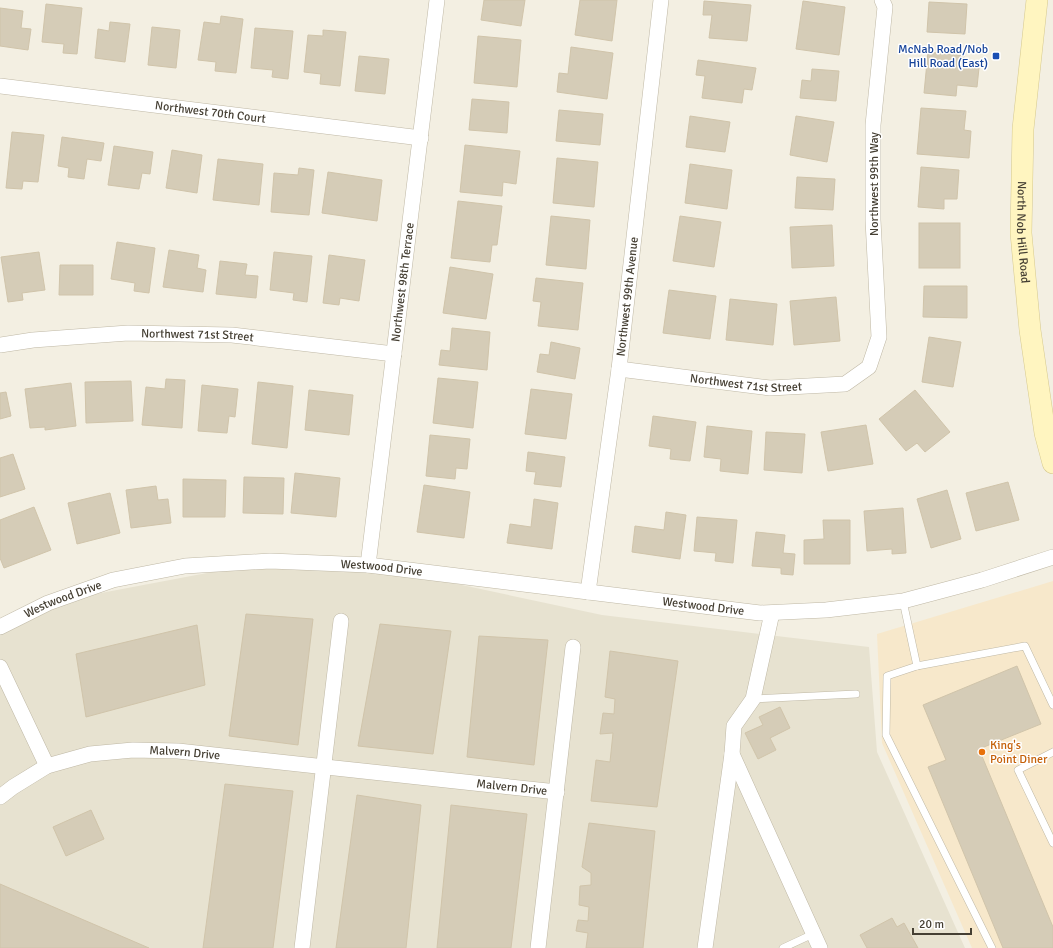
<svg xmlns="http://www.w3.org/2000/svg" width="1053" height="948" font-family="Signika,sans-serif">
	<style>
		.residential { fill: #e7e2d0 }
		.commercial { fill: #f7e8cb }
		.building { fill: #d5ccb7; stroke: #d0c4aa }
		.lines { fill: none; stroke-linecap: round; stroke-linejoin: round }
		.lane-casing { stroke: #bfb8a5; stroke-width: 8 }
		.street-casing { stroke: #bfb8a5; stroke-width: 16 }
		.secondary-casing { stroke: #d6c98e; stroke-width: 22 }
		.lane { stroke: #fff; stroke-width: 7 }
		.street { stroke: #fff; stroke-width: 15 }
		.secondary { stroke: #fff5c0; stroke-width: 21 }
		.transit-dot { fill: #1a4fb4; stroke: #fff; stroke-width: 1.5 }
		.food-dot { fill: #e8710a; stroke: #fff; stroke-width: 1.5 }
		.labels { text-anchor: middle; stroke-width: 3; stroke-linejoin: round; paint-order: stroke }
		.transit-label { font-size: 12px; fill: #164399; stroke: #fff; text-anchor: end }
		.street-label { font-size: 12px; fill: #453f33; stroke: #fff }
		.food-label { font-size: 12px; fill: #c56008; stroke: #fff; text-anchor: start }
	</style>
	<rect width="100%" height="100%" fill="#f3efe2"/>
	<path class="residential" d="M270,561L368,565L602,615L869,647L877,752L965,948H0V627L48,603Z"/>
	<path class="commercial" d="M1053,581V948H972L882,743L877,634Z"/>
	<g class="building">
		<path d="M484,0H525L521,26L481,20Z"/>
		<path d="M580,0H617L612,41L575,35Z"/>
		<path d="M704,1L751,5L747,41L709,38L712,15H703Z"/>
		<path d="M803,1L845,7L839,55L796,49Z"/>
		<path d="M929,2L967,4L965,34L927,32Z"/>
		<path d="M46,4L82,8L77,54L63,53L64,44L42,42Z"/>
		<path d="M0,8L23,11L21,28L31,29L28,50L0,46Z"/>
		<path d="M221,16L243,19L236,73L215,71L216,62L198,60L204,22L220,24Z"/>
		<path d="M110,22L130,24L125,62L95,58L98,29L109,31Z"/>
		<path d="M152,27L180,30L176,68L148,65Z"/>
		<path d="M255,28L293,31L288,79L272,77L273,70L251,68Z"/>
		<path d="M323,30L346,32L340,86L320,84L321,74L304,72L308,35L323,36Z"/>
		<path d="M478,36L521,40L517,87L474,83Z"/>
		<path d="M571,47L613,53L607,99L557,92L559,73L568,74Z"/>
		<path d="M928,52L964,56L963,67L979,68L977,87L957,85L956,96L924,93Z"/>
		<path d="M359,56L389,59L385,94L355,91Z"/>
		<path d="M698,60L756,68L752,90L744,89L742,103L702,98L705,76L696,75Z"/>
		<path d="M812,69L839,71L836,101L800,98L802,80L811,81Z"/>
		<path d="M472,99L509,102L507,133L469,130Z"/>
		<path d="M921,108L966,111L964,130L971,131L969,158L917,154Z"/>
		<path d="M559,110L603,114L600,145L556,141Z"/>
		<path d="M690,116L730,122L725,152L686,147Z"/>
		<path d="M796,116L834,122L827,162L790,155Z"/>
		<path d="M12,132L44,135L38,182L23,181L22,189L6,188Z"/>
		<path d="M62,137L104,143L101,161L87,159L84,179L68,177L69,168L58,166Z"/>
		<path d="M465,145L520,151L516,184L503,182L502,196L460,192Z"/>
		<path d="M114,146L153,152L150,174L142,173L139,189L108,185Z"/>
		<path d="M172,150L202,155L197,193L166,188Z"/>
		<path d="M557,158L598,162L594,207L553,203Z"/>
		<path d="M218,159L263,164L259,205L213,200Z"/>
		<path d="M690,164L732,170L727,209L685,203Z"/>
		<path d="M921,167L959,170L957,199H944V209L918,207Z"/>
		<path d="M299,168L314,170L309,215L271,212L274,173L298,175Z"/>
		<path d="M328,172L382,180L377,221L322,213Z"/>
		<path d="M797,177L835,179L833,210L795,208Z"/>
		<path d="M458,201L502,206L497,245H492L490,262L451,258Z"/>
		<path d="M551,216L590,220L586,269L546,265Z"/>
		<path d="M680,216L721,222L714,267L673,261Z"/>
		<rect x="919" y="223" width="41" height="45"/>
		<path d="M832,225L834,266L792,268L790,227Z"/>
		<path d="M117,242L155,248L149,293L134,291L135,283L111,279Z"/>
		<path d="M169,250L199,255L197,268L206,270L203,292L163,287Z"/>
		<path d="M39,252L45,290L22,293L23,300L8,302L1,257Z"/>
		<path d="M274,252L312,256L307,302L293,300L294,293L270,290Z"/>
		<path d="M329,255L365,260L359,301L340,298L339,305L323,303Z"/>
		<path d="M220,261L247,264L245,275L258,276L256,298L216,294Z"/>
		<path d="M60,265H93V295H59Z"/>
		<path d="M450,267L493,274L486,319L443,313Z"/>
		<path d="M536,278L583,283L578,330L538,326L541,302L533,301Z"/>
		<path d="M924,286H967V318L923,317Z"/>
		<path d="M669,290L716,296L710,339L663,333Z"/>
		<path d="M836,297L840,341L794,345L790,301Z"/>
		<path d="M730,299L777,304L773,345L726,340Z"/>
		<path d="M452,328L490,332L487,370L439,365L441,350L450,351Z"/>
		<path d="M929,337L961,342L953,387L922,382Z"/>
		<path d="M551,342L580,348L575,379L537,372L540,354L549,355Z"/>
		<path d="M438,378L478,382L473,428L433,423Z"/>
		<path d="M166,379L185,380L182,428L142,425L146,387L165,389Z"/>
		<path d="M131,381L133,421L86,423L85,382Z"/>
		<path d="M258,382L293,386L287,448L252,444Z"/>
		<path d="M71,383L76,426L45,430V427L30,428L25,389Z"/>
		<path d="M202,385L238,389L235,417L229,416L227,433L198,431Z"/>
		<path d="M531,389L572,394L566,439L525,434Z"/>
		<path d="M309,390L353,395L349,435L305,430Z"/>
		<path d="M915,390L950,432L925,452L917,443L906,451L879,419Z"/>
		<path d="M6,392L11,416L0,419V393Z"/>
		<path d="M653,416L696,422L690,461L670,459L671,449L649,446Z"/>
		<path d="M866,425L873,464L828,471L821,432Z"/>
		<path d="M707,426L752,431L748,474L720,471L721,459L704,457Z"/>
		<path d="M766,432L805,434L802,473L764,470Z"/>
		<path d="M430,435L470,439L467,469L456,468L455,479L426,476Z"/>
		<path d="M528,452L565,457L561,487L534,484L536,472L526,471Z"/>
		<path d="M13,454L25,489L0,497V458Z"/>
		<path d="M295,473L340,478L336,517L291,513Z"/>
		<path d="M244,477L284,478L283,514L243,513Z"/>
		<path d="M183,479L226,480L225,517H183Z"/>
		<path d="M1008,482L1019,520L976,531L966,493Z"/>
		<path d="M424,485L470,492L464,538L417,532Z"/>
		<path d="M156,486L158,500L168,499L171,523L131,528L126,490Z"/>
		<path d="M947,490L961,539L931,548L917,499Z"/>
		<path d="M110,493L120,533L77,544L68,503Z"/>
		<path d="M534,499L558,503L552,549L507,543L510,524L531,527Z"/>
		<path d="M34,507L51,550L4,568L0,558V520Z"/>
		<path d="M903,508L906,553L892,554V549L867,551L864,511Z"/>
		<path d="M666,512L686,515L680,559L632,552L635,526L664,530Z"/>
		<path d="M697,517L737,520L733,563L715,561L716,553L694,551Z"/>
		<path d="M823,520H850V564H804V540L824,539Z"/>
		<path d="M756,532L785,535L783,553L795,554L793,575L781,574V568L752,566Z"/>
		<path d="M246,614L313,619L298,745L229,736Z"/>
		<path d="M380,624L451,631L433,754L358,746Z"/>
		<path d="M197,625L205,685L86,717L76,654Z"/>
		<path d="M479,636L548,640L534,765L467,757Z"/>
		<path d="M610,651L678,661L657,807L591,801L596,760L610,762L613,733L600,734L603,713L614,714L615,699L605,697Z"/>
		<path d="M1017,666L1041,724L979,749L1053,927V948H1003L928,767L946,760L923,705Z"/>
		<path d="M780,707L790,728L770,738L776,750L758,759L745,733L763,725L759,717Z"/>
		<path d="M225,784L293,791L273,948H203Z"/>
		<path d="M357,795L421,805L406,948H336Z"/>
		<path d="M451,805L527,814L511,948H437Z"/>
		<path d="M91,810L104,839L66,856L53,827Z"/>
		<path d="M589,823L655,831L643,948H586L588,933L576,931L578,920L588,921L589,907L579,905L580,886L591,885V873L582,867Z"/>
		<path d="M0,884L149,948H0Z"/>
		<path d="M892,918L897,927L904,923L918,948H867L860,935Z"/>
	</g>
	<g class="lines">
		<defs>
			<g id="lane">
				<path d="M903,601L917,666"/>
				<path d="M753,699L856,694"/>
				<path d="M1053,752L1018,770L1053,843"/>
				<path d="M783,948L813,934"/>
				<path d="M992,948L886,735L887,676L917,666L1025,646L1053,705"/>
			</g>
			<g id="street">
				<path id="s1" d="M0,86L421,138"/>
				<path id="s2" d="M0,345L33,340L128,333L232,335L394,354"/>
				<path id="s3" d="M619,369L770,388L845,384L869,367L879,337L873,220V125L885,7L882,0"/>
				<path id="s4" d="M368,565L437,0"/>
				<path id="s5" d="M588,592L619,369L661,0"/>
				<path id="s6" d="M0,627L48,603L113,580L185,566L270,561L368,565L760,613L826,610L903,601L982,580L1053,557"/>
				<path d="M0,667L47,766"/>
				<path d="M732,754L820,948"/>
				<path id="s7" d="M0,797L13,787L47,766L90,754L133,750L178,751L557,792"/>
				<path d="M302,948L341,621"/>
				<path d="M538,948L573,647"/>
				<path d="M705,948L732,754L734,726L753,699L772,613"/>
			</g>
			<g id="secondary">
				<path id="s8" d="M1037,0L1023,129L1021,233L1030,330L1045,433L1053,463"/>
			</g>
		</defs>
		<use href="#lane" class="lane-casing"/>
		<use href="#street" class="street-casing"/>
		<use href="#secondary" class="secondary-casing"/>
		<use href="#lane" class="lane"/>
		<use href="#street" class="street"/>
		<use href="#secondary" class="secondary"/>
	</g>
	<rect class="transit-dot" x="992" y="52" width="8" height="8" rx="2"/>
	<circle class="food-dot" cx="982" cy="752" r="4"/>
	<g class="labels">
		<g class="transit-label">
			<text x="988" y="53">McNab Road/Nob<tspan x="988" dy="14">Hill Road (East)</tspan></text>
		</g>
		<g class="street-label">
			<text dy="4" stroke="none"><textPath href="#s1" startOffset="212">Northwest 70th Court</textPath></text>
			<text transform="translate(874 184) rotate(-90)" y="4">Northwest 99th Way</text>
			<text dy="4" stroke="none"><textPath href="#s8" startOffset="233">North Nob Hill Road</textPath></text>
			<text dy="4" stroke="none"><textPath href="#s4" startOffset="285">Northwest 98th Terrace</textPath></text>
			<text dy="4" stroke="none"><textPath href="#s5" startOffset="298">Northwest 99th Avenue</textPath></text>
			<text dy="4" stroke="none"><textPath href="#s2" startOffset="198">Northwest 71st Street</textPath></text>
			<text dy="4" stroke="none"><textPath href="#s3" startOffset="128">Northwest 71st Street</textPath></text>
			<text dy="4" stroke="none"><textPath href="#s6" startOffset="393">Westwood Drive</textPath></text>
			<text dy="4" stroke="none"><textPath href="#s6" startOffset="69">Westwood Drive</textPath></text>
			<text dy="4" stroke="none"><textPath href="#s6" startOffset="717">Westwood Drive</textPath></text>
			<text dy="4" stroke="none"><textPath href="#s7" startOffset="196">Malvern Drive</textPath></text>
			<text dy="4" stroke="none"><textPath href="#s7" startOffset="525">Malvern Drive</textPath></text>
		</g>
		<g class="food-label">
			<text x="990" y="749">King's<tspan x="990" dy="14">Point Diner</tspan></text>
		</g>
	</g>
	<path d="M913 928v6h58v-6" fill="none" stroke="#453f33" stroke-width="2"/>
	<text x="919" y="928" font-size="12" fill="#453f33" stroke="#ffffff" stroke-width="3" paint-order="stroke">20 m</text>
</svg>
